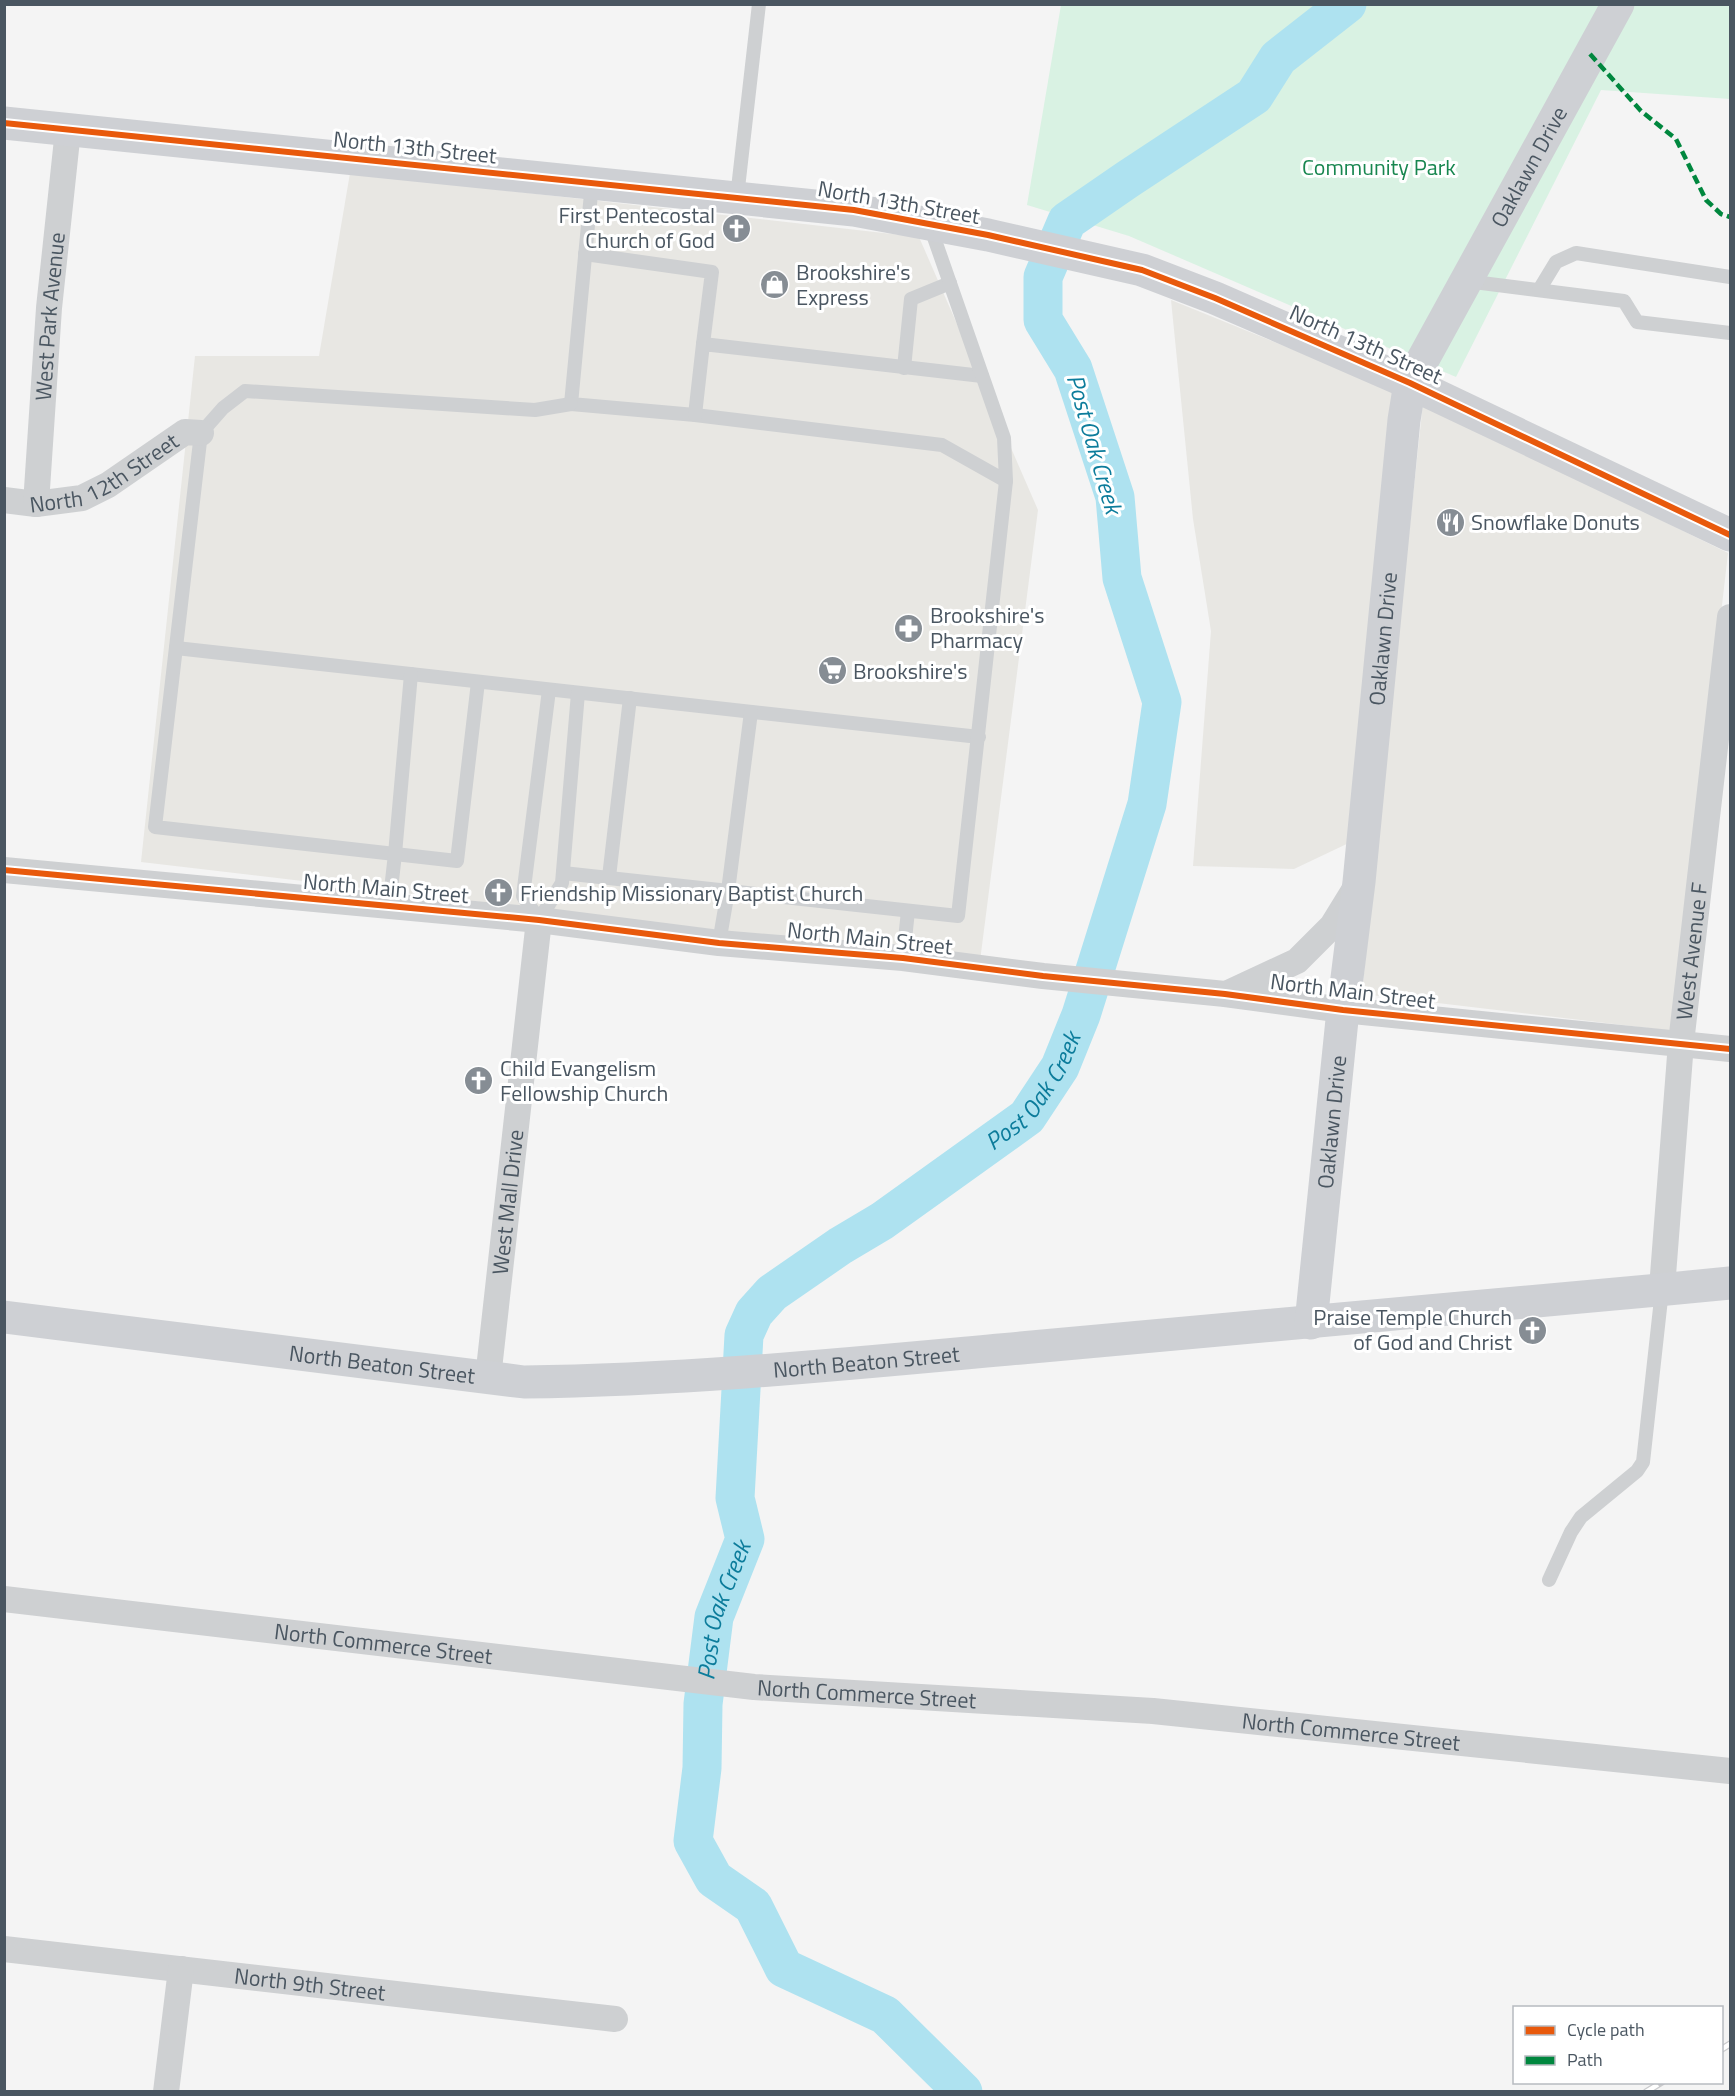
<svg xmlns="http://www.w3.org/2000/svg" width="1735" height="2096" font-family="'Titillium Web',sans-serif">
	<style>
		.commercial { fill: #e8e7e3 }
		.green { fill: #d9f2e3 }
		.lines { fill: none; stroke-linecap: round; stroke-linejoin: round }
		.river { stroke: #aee2f0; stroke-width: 39 }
		.lane { stroke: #ced0d2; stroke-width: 14 }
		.street { stroke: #ced0d2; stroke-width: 26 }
		.secondary { stroke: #ced0d4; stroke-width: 33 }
		.rail-casing { stroke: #c9cacc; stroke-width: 7 }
		.rail { stroke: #fff; stroke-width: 4.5; stroke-dasharray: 14; stroke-linecap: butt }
		.quiet { stroke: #00873e; stroke-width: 4.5; stroke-dasharray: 9 4.5; stroke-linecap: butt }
		.cycleway-casing { stroke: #fff; stroke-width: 10 }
		.cycleway { stroke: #e8590c; stroke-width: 6 }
		.labels { text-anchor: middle; stroke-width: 6; stroke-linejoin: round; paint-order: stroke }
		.street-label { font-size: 22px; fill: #4a5661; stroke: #fff }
		.park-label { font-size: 22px; fill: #17864f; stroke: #fff }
		.poi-label { font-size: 22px; fill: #4a5661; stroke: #fff; text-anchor: start }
		.water-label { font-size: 24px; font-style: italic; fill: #0c7c9b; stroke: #fff }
	</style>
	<rect width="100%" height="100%" fill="#f4f4f4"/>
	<g class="commercial">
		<path d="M350,173L919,237L1038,510L980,961L141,862L195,356H319Z"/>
		<path d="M1171,300L1400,393L1353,841L1294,869L1193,866L1211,631L1193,519Z"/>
		<path d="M1423,403L1728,553L1673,1031L1362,994L1392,691Z"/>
	</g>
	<path class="green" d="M1061,5H1730V99L1601,90L1456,377L1129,236L1027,205Z"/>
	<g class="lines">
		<path class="river" id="s1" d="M963,2092L885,2015L784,1968L753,1906L714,1879L693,1841L702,1768L703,1704L714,1617L745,1539L735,1498L744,1335L754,1313L772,1293L840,1246L882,1221L1027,1117L1060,1067L1081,1015L1147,804L1162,702L1122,578L1115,497L1073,369L1043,320V277L1067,221L1128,179L1254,96L1278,58L1347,4"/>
		<g class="lane">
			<path d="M592,183L571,404L695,415L942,445L1006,481"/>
			<path d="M737,197L759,4"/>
			<path d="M585,254L712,272L703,344"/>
			<path d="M1466,281L1624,301L1637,322L1730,333"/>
			<path d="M1539,290L1556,262L1576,253L1730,277"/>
			<path d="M904,368L911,299L950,283"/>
			<path d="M695,415L703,344L982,376"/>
			<path d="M176,648L979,737"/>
			<path d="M478,682L457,861L155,827L201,433L223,408L245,391L535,410L571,404"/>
			<path d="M549,690L523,896L539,920L562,883L578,693"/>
			<path d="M563,873L958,916L1006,481L1004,438L930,226"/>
			<path d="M609,877L630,698"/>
			<path d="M389,907L395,854L411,674"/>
			<path d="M719,943L728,891L751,712"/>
			<path d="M903,958L908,911"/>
			<path d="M1549,1580L1571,1532L1581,1517L1637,1471L1643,1462L1662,1290"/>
		</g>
		<g class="street">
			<path id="s2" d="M4,500L36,504L82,498L108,485L185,432L201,433"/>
			<path id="s3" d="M36,504L49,308L68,130"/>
			<path d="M4,870L539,920L719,943L903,958L1043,976L1225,994L1343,1010L1730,1049"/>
			<path d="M1226,994L1297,961L1332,926L1356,887"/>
			<path id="s4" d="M1662,1288L1681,1043L1730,617"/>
			<path id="s5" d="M488,1378L539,920"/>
			<path id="s6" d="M4,1599L754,1687L1153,1711L1730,1771"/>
			<path id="s7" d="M4,1949L615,2019"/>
			<path d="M166,2092L181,1969"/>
		</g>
		<g class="secondary">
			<path d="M4,123L854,210L988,235L1142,270L1215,298L1410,383L1730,535"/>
			<path id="s8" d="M4,1317L524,1382C690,1380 856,1363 1021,1348C1258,1328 1494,1306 1730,1283"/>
			<path id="s9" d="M1311,1323L1343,1010L1359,882L1404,420L1410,383L1618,4"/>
		</g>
		<defs>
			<g id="rail">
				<path d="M1722,2049L1730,2044"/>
				<path d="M1646,2092L1662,2082"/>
			</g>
		</defs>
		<use href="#rail" class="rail-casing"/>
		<use href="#rail" class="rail"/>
		<path class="quiet" d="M1590,54L1641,111L1676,139L1706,200L1721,214L1730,217"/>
		<defs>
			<g id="cycleway">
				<path d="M4,123L854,210L988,235L1142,270L1215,298L1410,383L1730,535"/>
				<path d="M4,870L539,920L719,943L903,958L1043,976L1225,994L1343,1010L1730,1049"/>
			</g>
		</defs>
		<use href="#cycleway" class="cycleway-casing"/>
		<use href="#cycleway" class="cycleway"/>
	</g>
	<defs>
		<symbol id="church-disc" viewBox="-11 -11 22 22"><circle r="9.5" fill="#868d94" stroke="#fff"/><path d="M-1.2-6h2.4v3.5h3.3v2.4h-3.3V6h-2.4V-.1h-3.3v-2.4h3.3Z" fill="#fff"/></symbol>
		<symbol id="shop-disc" viewBox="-11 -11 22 22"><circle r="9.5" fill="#868d94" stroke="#fff"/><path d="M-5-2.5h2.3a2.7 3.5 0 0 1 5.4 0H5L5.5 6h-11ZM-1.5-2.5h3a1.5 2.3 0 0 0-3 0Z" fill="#fff"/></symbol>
		<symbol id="restaurant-disc" viewBox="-11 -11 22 22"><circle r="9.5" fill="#868d94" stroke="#fff"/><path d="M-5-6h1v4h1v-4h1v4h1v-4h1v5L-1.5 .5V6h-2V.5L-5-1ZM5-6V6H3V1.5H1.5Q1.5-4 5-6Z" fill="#fff"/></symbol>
		<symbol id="pharmacy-disc" viewBox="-11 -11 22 22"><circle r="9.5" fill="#868d94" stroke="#fff"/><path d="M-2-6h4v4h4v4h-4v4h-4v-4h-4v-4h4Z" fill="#fff"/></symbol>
		<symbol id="supermarket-disc" viewBox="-11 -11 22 22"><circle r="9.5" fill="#868d94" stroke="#fff"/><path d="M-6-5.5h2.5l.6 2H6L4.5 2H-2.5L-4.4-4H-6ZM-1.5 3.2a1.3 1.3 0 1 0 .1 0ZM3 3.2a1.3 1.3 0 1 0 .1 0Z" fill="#fff"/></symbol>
	</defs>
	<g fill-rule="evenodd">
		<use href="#church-disc" x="720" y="212" width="33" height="33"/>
		<use href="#shop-disc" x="758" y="268" width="33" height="33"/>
		<use href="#restaurant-disc" x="1434" y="506" width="33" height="33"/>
		<use href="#pharmacy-disc" x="892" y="612" width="33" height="33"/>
		<use href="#supermarket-disc" x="816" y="654" width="33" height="33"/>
		<use href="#church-disc" x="482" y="876" width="33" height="33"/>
		<use href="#church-disc" x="462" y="1064" width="33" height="33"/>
		<use href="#church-disc" x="1516" y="1314" width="33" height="33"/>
	</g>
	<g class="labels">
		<g class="street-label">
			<text transform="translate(415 147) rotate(6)" y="8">North 13th Street</text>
			<text dy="8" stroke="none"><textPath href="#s9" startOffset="1192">Oaklawn Drive</textPath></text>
			<text transform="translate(899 202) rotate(10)" y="8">North 13th Street</text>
			<text dy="8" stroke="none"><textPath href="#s3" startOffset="188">West Park Avenue</textPath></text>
			<text transform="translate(1366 344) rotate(24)" y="8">North 13th Street</text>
			<text dy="8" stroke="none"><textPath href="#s2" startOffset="108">North 12th Street</textPath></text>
			<text dy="8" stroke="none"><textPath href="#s9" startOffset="688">Oaklawn Drive</textPath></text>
			<text transform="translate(386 888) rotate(5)" y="8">North Main Street</text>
			<text transform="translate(870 938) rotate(6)" y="8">North Main Street</text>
			<text dy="8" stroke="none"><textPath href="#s4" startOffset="338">West Avenue F</textPath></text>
			<text transform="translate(1353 991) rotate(7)" y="8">North Main Street</text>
			<text dy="8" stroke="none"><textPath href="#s9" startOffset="202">Oaklawn Drive</textPath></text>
			<text dy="8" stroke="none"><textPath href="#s5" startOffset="177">West Mall Drive</textPath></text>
			<text dy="8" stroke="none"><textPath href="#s8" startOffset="867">North Beaton Street</textPath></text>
			<text dy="8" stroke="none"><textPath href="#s8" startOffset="381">North Beaton Street</textPath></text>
			<text dy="8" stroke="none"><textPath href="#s6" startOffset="382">North Commerce Street</textPath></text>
			<text dy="8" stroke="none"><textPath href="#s6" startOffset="868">North Commerce Street</textPath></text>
			<text dy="8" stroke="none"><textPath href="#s6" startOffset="1354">North Commerce Street</textPath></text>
			<text dy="8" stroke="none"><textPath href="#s7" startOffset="308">North 9th Street</textPath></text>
		</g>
		<g class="park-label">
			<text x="1379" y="175">Community Park</text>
		</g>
		<g class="poi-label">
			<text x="715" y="223" text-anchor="end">First Pentecostal<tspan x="715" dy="25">Church of God</tspan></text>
			<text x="796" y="280">Brookshire's<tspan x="796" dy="25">Express</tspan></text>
			<text x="1471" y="530">Snowflake Donuts</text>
			<text x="930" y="623">Brookshire's<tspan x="930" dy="25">Pharmacy</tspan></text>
			<text x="853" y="679">Brookshire's</text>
			<text x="520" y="901">Friendship Missionary Baptist Church</text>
			<text x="500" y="1076">Child Evangelism<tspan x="500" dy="25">Fellowship Church</tspan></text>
			<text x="1512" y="1325" text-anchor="end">Praise Temple Church<tspan x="1512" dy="25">of God and Christ</tspan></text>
		</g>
		<g class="water-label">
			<text transform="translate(1094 444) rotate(74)" y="8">Post Oak Creek</text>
			<text dy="8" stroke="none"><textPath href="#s1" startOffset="1281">Post Oak Creek</textPath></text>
			<text dy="8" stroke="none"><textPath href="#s1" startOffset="615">Post Oak Creek</textPath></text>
		</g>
	</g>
	<rect width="1735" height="2096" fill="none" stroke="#4a5661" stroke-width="12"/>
	<rect x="1513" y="2006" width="210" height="78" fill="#ffffff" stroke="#b7bbc0" stroke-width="1.5"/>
	<rect x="1525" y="2026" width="30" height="9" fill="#e8590c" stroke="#b7bbc0" stroke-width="1.5"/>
	<text x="1567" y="2036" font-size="18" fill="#4a5661">Cycle path</text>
	<rect x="1525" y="2056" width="30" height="9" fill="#00873e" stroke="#b7bbc0" stroke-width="1.5"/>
	<text x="1567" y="2066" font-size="18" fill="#4a5661">Path</text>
</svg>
